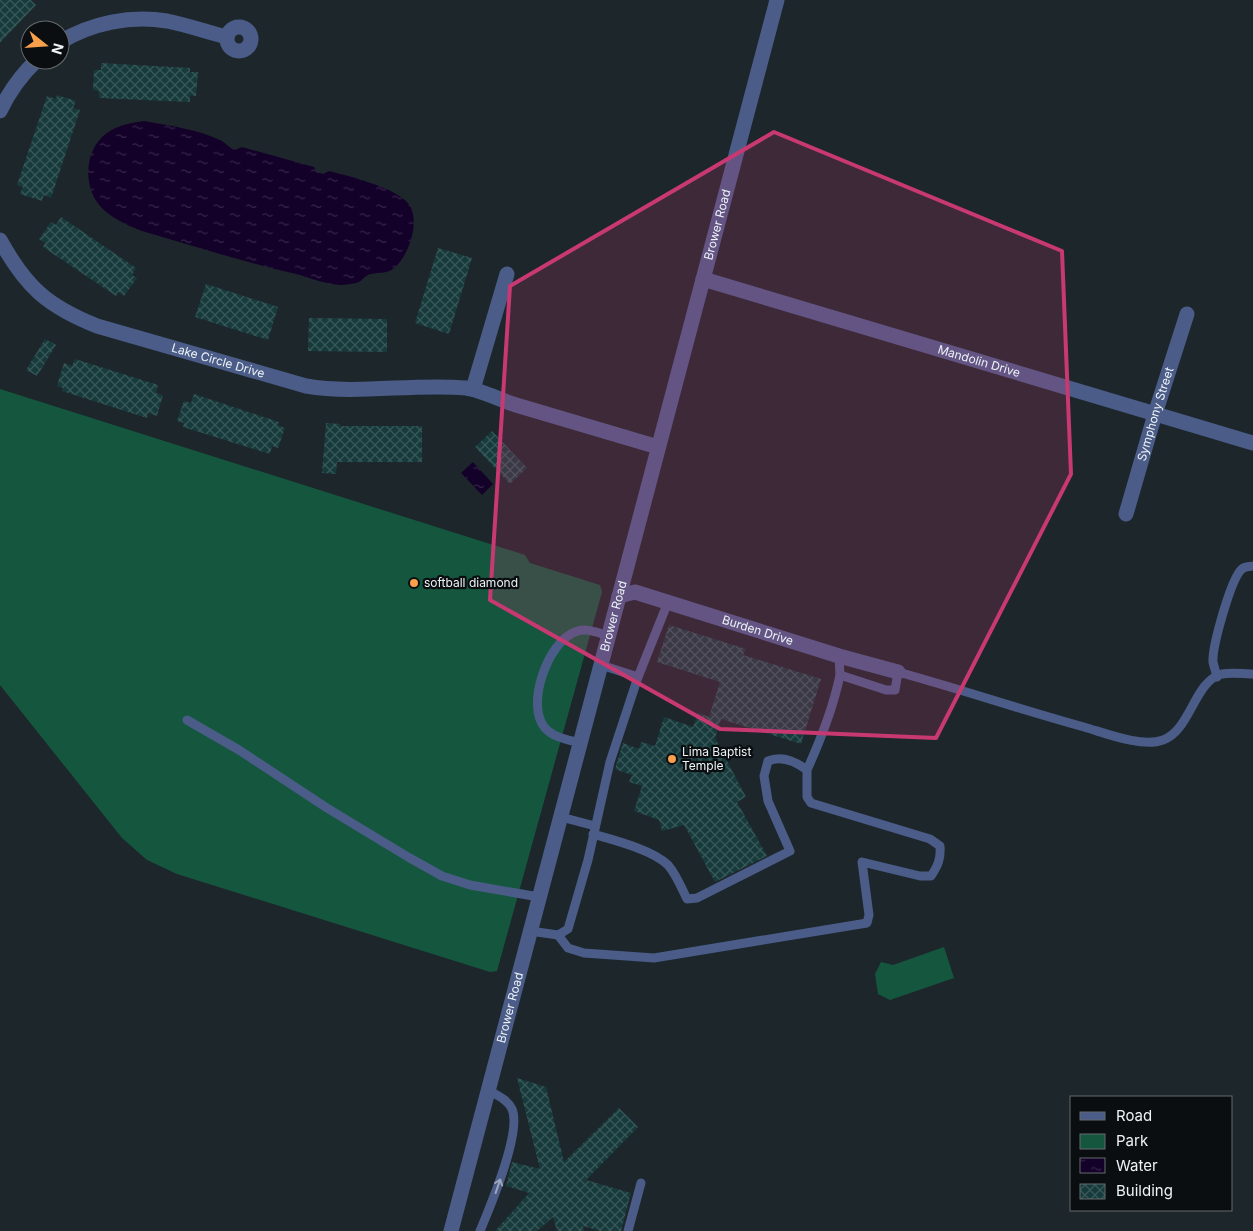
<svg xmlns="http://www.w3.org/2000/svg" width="1253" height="1231" font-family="Inter,sans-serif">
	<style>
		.green { fill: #15573e }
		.water { fill: url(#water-ripples) }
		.building { fill: url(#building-cross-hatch) }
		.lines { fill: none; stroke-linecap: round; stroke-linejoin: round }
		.lane { stroke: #4a5c87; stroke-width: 9 }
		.street { stroke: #4a5c87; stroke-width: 15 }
		.oneway { stroke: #9ca8be }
		.marked { fill: #c83972; fill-opacity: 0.2; stroke: #c83972; stroke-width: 4; stroke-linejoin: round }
		.poi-dot { fill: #f9a04d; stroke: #0a0e10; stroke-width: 2 }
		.labels { text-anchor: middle; stroke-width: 4.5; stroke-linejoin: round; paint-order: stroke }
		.street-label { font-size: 12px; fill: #edf3f6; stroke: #0a0e10 }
		.poi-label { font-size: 12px; fill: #edf3f6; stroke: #0a0e10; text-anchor: start }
	</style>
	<defs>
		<pattern id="water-ripples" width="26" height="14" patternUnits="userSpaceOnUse" patternTransform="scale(1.25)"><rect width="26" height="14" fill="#140129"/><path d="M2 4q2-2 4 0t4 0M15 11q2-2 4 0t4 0" fill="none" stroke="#362649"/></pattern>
		<pattern id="building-cross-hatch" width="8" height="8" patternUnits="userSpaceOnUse" patternTransform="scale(1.25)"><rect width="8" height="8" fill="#173b3c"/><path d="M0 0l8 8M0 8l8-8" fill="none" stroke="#395859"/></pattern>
	</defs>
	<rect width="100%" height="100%" fill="#1c262b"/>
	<g class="green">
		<path d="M0,389L525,555L530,563L600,585L602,592L497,971L490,972L177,874L147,860L122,838L0,685Z"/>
		<path d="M944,947L954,978L890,1000L878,994L875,974L881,962L893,965Z"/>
	</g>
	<g class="water">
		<path d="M144,121C170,126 198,129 222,141C227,144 229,148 235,150L242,147L314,167L317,172L323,174L329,171C349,176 392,187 406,201C423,217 409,257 393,269C386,274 379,272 371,274C365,275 363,280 359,282C354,284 345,285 340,285C326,284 310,278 296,274C244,262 193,246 142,231C125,224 105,216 95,199C83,178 87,147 107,133C118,125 131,123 144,121Z"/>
		<path d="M473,462L493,484L482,495L461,473Z"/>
	</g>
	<g class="building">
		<path d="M0,0H31L36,5L0,43Z"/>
		<path d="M101,63L190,68V72H198L196,96L190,95V102L99,98V91L93,90L94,70H101Z"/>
		<path d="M57,95L76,101L73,108L80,110L51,198L44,195L42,201L20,194L23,187L17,185L47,96L56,99Z"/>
		<path d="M61,217L136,268L132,275L137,278L124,296L118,292L116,296L43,247L45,243L39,239L51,222L56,225Z"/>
		<path d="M438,248L472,258L449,334L415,323Z"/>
		<path d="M206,284L278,307L268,340L195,317Z"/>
		<path d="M309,318L387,319V352L308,351Z"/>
		<path d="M45,339L56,345L37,376L26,370Z"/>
		<path d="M75,359L158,385L156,393L163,395L157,416L148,413L147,418L62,391L63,388L57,386L64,363L72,366Z"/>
		<path d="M194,394L279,422L278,425L285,428L278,448L272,446L270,454L183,427L184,423L177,421L184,401L191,403Z"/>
		<path d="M326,423L340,424V426H422V462H337L336,474L322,473Z"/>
		<path d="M492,431L527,468L510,484L475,447Z"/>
		<path d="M669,625L746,649L743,655L821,679L801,744L721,719L715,738L746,797L737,802L767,856L715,882L684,825L662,831L659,820L634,811L642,786L629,782L632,775L615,769L623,743L639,749L641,742L655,746L664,717L693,727L698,713L709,717L720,682L657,662Z"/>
		<path d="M517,1078L546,1087L564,1162L619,1108L638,1127L586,1180L631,1193L621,1231H600L583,1226L584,1231H557L553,1217L537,1231H495L529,1193L506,1186L512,1162L540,1169Z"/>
	</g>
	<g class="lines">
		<g class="lane">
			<path d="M839,656L840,675L886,690H895L898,672C960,689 1022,710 1084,727C1105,733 1142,748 1163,740C1191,730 1194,681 1222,674C1232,672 1244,674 1253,674"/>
			<path d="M638,677L668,602"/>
			<path d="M1217,677C1216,672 1214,667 1213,662C1212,647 1231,578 1242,569C1245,566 1249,567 1253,566"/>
			<path d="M187,720L239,750L327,808L408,857L442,876L470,885L539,897"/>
			<path d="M580,743C569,740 554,738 545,728C525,705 548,642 575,632C586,627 598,633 609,636"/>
			<path d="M807,770C821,739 833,709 840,675"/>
			<path d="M561,817L595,826"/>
			<path d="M530,931L558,935L568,929L588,860L610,762L638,677L601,665"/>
			<path d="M558,935L568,948L584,953L654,958L867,923L869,915L862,862L920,876H931C938,866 941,858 940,846L930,839L811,803L807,797V770C795,761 782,755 768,761L764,776L768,801L790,851L697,898L687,899C682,889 676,874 668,865C653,850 614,840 593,834"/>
			<path d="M480,1231C490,1207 522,1132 512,1109C508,1100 497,1095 488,1090"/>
			<path d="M628,1231L641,1183"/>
		</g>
		<g class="street">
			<circle cx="239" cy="39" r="12"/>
			<path d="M60,42C92,23 130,15 167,21C187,25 207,32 227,37"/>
			<path d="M0,111C9,92 21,75 37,60"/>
			<path id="s1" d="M0,240C26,287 47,306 97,326L306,386C358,395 413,383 466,388C481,390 500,400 516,405C563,419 611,433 658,447"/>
			<path id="s2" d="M703,279L1253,443"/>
			<path d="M473,389L507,274"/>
			<path id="s3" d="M1126,514L1155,414L1187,314"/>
			<path id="s4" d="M619,596L635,592L839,656L898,672"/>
			<path id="s5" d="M451,1231L777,0"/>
		</g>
	</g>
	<defs><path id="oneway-shaft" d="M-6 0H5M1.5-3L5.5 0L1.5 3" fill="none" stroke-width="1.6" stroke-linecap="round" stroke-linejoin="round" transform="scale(1.25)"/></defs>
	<use class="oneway" href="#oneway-shaft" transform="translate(498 1186) rotate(-71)"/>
	<path class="marked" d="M774,132L1062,251L1071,474L936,738L720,729L490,600L510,286Z"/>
	<g class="poi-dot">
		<circle cx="414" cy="583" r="5"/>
		<circle cx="672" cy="759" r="5"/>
	</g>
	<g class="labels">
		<g class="street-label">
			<text dy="4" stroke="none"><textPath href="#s5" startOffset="1041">Brower Road</textPath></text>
			<text dy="4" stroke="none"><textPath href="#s1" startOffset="259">Lake Circle Drive</textPath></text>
			<text dy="4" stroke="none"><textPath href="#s2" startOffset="288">Mandolin Drive</textPath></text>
			<text dy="4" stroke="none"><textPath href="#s3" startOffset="104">Symphony Street</textPath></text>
			<text dy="4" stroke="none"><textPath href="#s5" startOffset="636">Brower Road</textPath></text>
			<text dy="4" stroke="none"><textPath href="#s4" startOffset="145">Burden Drive</textPath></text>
			<text dy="4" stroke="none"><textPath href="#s5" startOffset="231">Brower Road</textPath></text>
		</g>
		<g class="poi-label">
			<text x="424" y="587">softball diamond</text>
			<text x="682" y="756">Lima Baptist<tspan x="682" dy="14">Temple</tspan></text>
		</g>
	</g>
	<rect x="1070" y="1096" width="162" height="115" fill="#0a0e10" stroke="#656a6c"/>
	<rect x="1080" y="1112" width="25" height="8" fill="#4a5c87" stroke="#656a6c"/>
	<text x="1116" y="1121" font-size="15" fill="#edf3f6">Road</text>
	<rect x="1080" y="1134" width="25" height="15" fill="#15573e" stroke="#656a6c"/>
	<text x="1116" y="1146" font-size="15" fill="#edf3f6">Park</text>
	<rect x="1080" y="1158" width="25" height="15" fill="url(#water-ripples)" stroke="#656a6c"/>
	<text x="1116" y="1171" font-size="15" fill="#edf3f6">Water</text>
	<rect x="1080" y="1184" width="25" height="15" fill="url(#building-cross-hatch)" stroke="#656a6c"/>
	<text x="1116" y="1196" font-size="15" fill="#edf3f6">Building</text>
	<g transform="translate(45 45) rotate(107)"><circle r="24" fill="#0a0e10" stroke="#656a6c"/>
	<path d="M0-4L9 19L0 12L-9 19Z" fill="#f9a04d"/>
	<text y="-8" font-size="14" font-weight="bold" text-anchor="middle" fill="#edf3f6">N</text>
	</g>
</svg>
